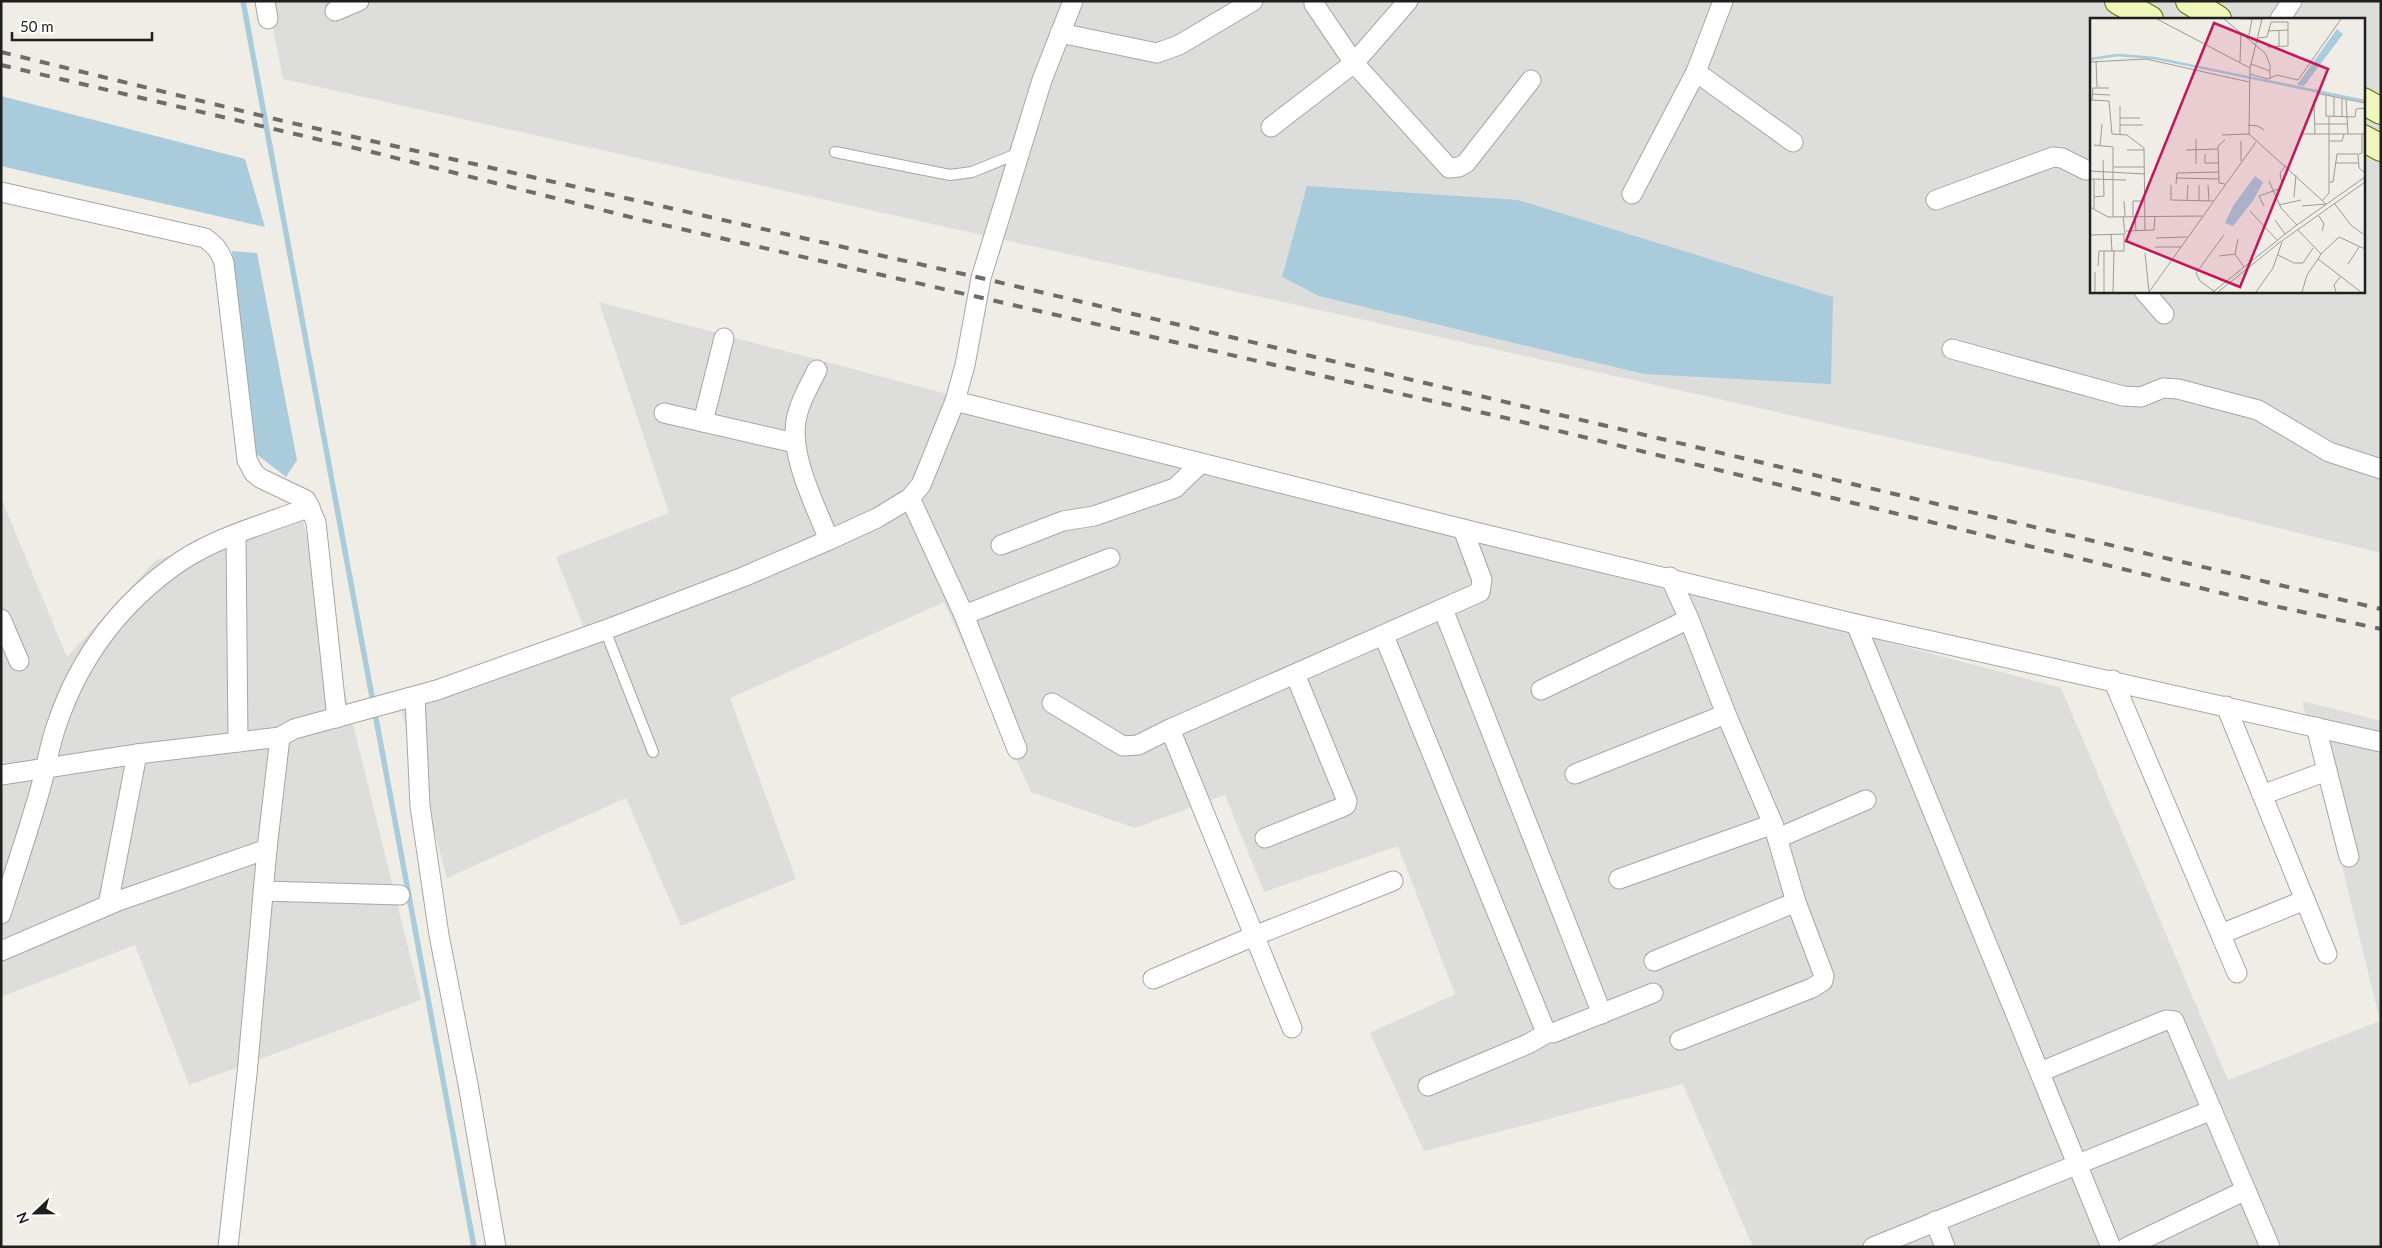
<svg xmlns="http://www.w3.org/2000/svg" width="2382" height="1248" font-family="Lato,sans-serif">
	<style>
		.residential { fill: #dddddc; fill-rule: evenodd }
		.water { fill: #a9cbdb }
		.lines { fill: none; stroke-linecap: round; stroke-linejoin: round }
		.stream { stroke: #a9cbdb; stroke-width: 5.5 }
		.service-casing { stroke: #a6a6a6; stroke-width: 12 }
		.minor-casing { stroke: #a6a6a6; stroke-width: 21 }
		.secondary-casing { stroke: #5e730a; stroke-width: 28 }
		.service { stroke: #fff; stroke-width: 10 }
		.minor { stroke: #fff; stroke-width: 19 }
		.secondary { stroke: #eff7bd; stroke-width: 26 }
		.rail { stroke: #6d6d6d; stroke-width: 4; stroke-dasharray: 10 10; stroke-linecap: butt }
		.inset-river { fill: none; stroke: #a9cbdb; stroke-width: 2.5 }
		.inset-road { fill: none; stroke: #9c9b96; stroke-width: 1 }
		.view { fill: #c2185b; fill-opacity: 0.15; stroke: #c2185b; stroke-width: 2.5 }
		.inset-edge { fill: none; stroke: #1f1f1f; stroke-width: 2.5 }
	</style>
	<rect width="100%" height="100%" fill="#f0ede6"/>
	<g class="residential">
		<path d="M268,1H2381V553L2090,482L283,79ZM2091,19H2363V291H2091Z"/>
		<path d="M599,302L2061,688L2228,1080L2380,1021L2302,701L2381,721V1247H1753L1683,1084L1424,1151L1370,1033L1455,994L1398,846L1264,892L1225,795L1135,828L1031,792L944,602L730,698L796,879L681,926L626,798L447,878L400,706L587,636L556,557L669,513Z"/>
		<path d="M1,498L67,657L155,561L300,509L421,1000L189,1085L135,945L1,997Z"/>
	</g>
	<g class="water">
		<path d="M1,96L245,159L265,227L1,166Z"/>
		<path d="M1307,186L1518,200L1833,297L1831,384L1644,374L1319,296L1282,277Z"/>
		<path d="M232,251L257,253L297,460L286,477L255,453Z"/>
	</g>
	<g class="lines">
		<path class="stream" d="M243,1L474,1247"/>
		<defs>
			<g id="service">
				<path d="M835,152L950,175L972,172L1019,153"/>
				<path d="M605,630L653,752"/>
			</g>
			<g id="minor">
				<path d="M265,1L268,19"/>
				<path d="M1314,4L1354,63L1449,168L1459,167L1466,163L1531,80"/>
				<path d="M335,11L359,1"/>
				<path d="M2280,19L2292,1"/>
				<path d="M1060,33L1157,53L1179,45L1253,1"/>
				<path d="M1696,72L1793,142"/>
				<path d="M1271,127L1354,63L1408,1"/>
				<path d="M1,192L205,238C215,245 220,251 224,263L247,460L254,473L260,478L306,500L316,522L337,718"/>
				<path d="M1632,194L1696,72L1723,1"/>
				<path d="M1936,200L2053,157L2062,158L2086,170"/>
				<path d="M2144,291L2164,314"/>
				<path d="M1952,349L2123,396L2141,397L2163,388L2178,389L2258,410L2329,452L2381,469"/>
				<path d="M817,370C811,383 802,397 798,412C786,451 815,504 829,540"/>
				<path d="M955,401L1463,529L1856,624L2381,742"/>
				<path d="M664,413L795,443"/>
				<path d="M703,422L724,338"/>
				<path d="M910,498L964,615L1017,749"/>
				<path d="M236,535L238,742"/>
				<path d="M1001,545L1063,521L1094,516L1175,488L1200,464"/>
				<path d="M1670,577L1689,619L1726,714L1773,824L1796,902L1824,976L1823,981L1812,988L1680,1040"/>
				<path d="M1443,609L1602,1014"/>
				<path d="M964,615L1110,558"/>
				<path d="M1,619L19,661"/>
				<path d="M1856,624L2111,1247"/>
				<path d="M1384,636L1545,1030L1553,1033L1653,993"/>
				<path d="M2113,680L2237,973"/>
				<path d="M1541,690L1689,619"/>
				<path d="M415,697L420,806L439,935L468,1084L496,1247"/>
				<path d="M1052,703L1123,746L1138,745L1170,729L1480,592L1482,580L1463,529"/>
				<path d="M2226,706L2327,954"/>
				<path d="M2316,727L2349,857"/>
				<path d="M1170,729L1292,1028"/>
				<path d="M1575,774L1726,714"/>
				<path d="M1,775L137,754L280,737L294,729L437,690L605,630L743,577L829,540L877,518L910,498L921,485L955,401L965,365L981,278L1042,80L1073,1"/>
				<path d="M2262,795L2327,771"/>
				<path d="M1265,838L1340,808L1346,805L1347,801L1295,674"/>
				<path d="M1778,838L1866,800"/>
				<path d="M1619,879L1773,824"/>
				<path d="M263,891L400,895"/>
				<path d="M108,905L137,754"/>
				<path d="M1,914C14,873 28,832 40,790C46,769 49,746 57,724C80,656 121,602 181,561C219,536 268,523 310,507"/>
				<path d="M2221,934L2305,900"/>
				<path d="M1,951L118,901L267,849"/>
				<path d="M1654,961L1796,902"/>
				<path d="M1153,979L1254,936L1393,881"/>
				<path d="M2040,1072L2166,1020L2174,1021L2270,1247"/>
				<path d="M1428,1086L1528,1044L1549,1032"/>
				<path d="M1935,1221L1945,1247"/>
				<path d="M228,1247L247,1074L267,849L280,737"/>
				<path d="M1873,1247L2212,1110"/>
				<path d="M2127,1247L2246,1190"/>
			</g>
			<g id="secondary">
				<path d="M2118,1L2150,19"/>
				<path d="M2189,1L2218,19"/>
				<path d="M2363,101L2381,111"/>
				<path d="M2363,138L2381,148"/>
			</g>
		</defs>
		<use href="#service" class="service-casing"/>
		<use href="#minor" class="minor-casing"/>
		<use href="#secondary" class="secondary-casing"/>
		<use href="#service" class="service"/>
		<use href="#minor" class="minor"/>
		<use href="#secondary" class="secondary"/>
		<g class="rail">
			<path d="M1,52L283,121L981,278L2381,609"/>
			<path d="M1,65L372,152L642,220L1506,418L2270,605L2381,629"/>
		</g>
	</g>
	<g transform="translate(2090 18)">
		<rect width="275" height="275" fill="#f0ede6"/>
		<path d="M247,11L253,16L214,68L207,67ZM165,158L173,164L163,183L143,208L135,205L143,188Z" fill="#a9cbdb"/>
		<path class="inset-river" d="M0,41L28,37L64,40L275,83"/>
		<path class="inset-road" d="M67,1L160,50M134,1L175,35L180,47V61M151,1H172M172,1L160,50L159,116L236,186M189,12V28M178,13L198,12M159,17L162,1M168,20L177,19L181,4H198V28L177,29M6,43L7,69M0,44L56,41L159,64M150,44L151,15M161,46L180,53M160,56L178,61L187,57L208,62L251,1M226,75L275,85M2,76L20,77M236,77V98L265,99L266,91L275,90M252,81V99M0,82L19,83L22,116L37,117L54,130L55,213M2,82L3,70H19M224,82L225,116M256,82L258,116M30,88V117M244,99V79M30,100H50M225,106H258M30,107H53M158,107L168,108L174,112M213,116H275M132,117L159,116M106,121V146M135,122L128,128L129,165L135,166M239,123H252L254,116M4,127L23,129V199M10,128L12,106M37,132H54M96,132L128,131M115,136V145H128M269,136L272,135V116M151,143V123M245,145H269M23,149H54M0,153L55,156M86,160L129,161M0,161L36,162M179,163L191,190L207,207M239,164H243L247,136H268L269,150L275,155M86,166L87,155L129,154M192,166L190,155L196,147M81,167V182L123,183M118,167L119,183M4,179L14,178L13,142M204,179L206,157M34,183L35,198M97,183L98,167M109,183V167M232,183L239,175V99M244,185L261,207L273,216M189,187L211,182M174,188L169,178L189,171M212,188L236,186M0,189L18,199L112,198M4,191V161M160,193L187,222M43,198V183H55M45,198L46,213M229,198L234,206L232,213M185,202L195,216M208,212L231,236L249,219L275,231M36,213L64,212L65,198M0,217L35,216L33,198M21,217L22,233M66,220L97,219M65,229H91M55,235L59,274M145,236L148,221M231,236L228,241L271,274M188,237L204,245H213L223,230M129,238L145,236L154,249M258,246L269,229M8,248L9,233H34V217M5,274V254M14,274V233M23,274L24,233M59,274L166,124M123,274L204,209L275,159M125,274L110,263L106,255L134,217M128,274L189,225L275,164M166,274L183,250L192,224M212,274L217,257L228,241M246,274L244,267L250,259"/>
		<path class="view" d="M124,5L238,51L150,269L36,223Z"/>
		<rect width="275" height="275" class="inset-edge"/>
	</g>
	<rect width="2382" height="1248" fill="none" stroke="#1f1f1f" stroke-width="5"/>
	<g transform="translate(35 1213) rotate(248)" stroke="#ffffff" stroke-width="4" paint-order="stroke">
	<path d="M0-4L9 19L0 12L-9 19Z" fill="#1f1f1f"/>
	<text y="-8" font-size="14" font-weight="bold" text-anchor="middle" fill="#1f1f1f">N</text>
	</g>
	<path d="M12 32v8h140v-8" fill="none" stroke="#1f1f1f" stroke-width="2.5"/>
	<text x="20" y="32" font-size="15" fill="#1f1f1f" stroke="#ffffff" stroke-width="4" paint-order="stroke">50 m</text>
</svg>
